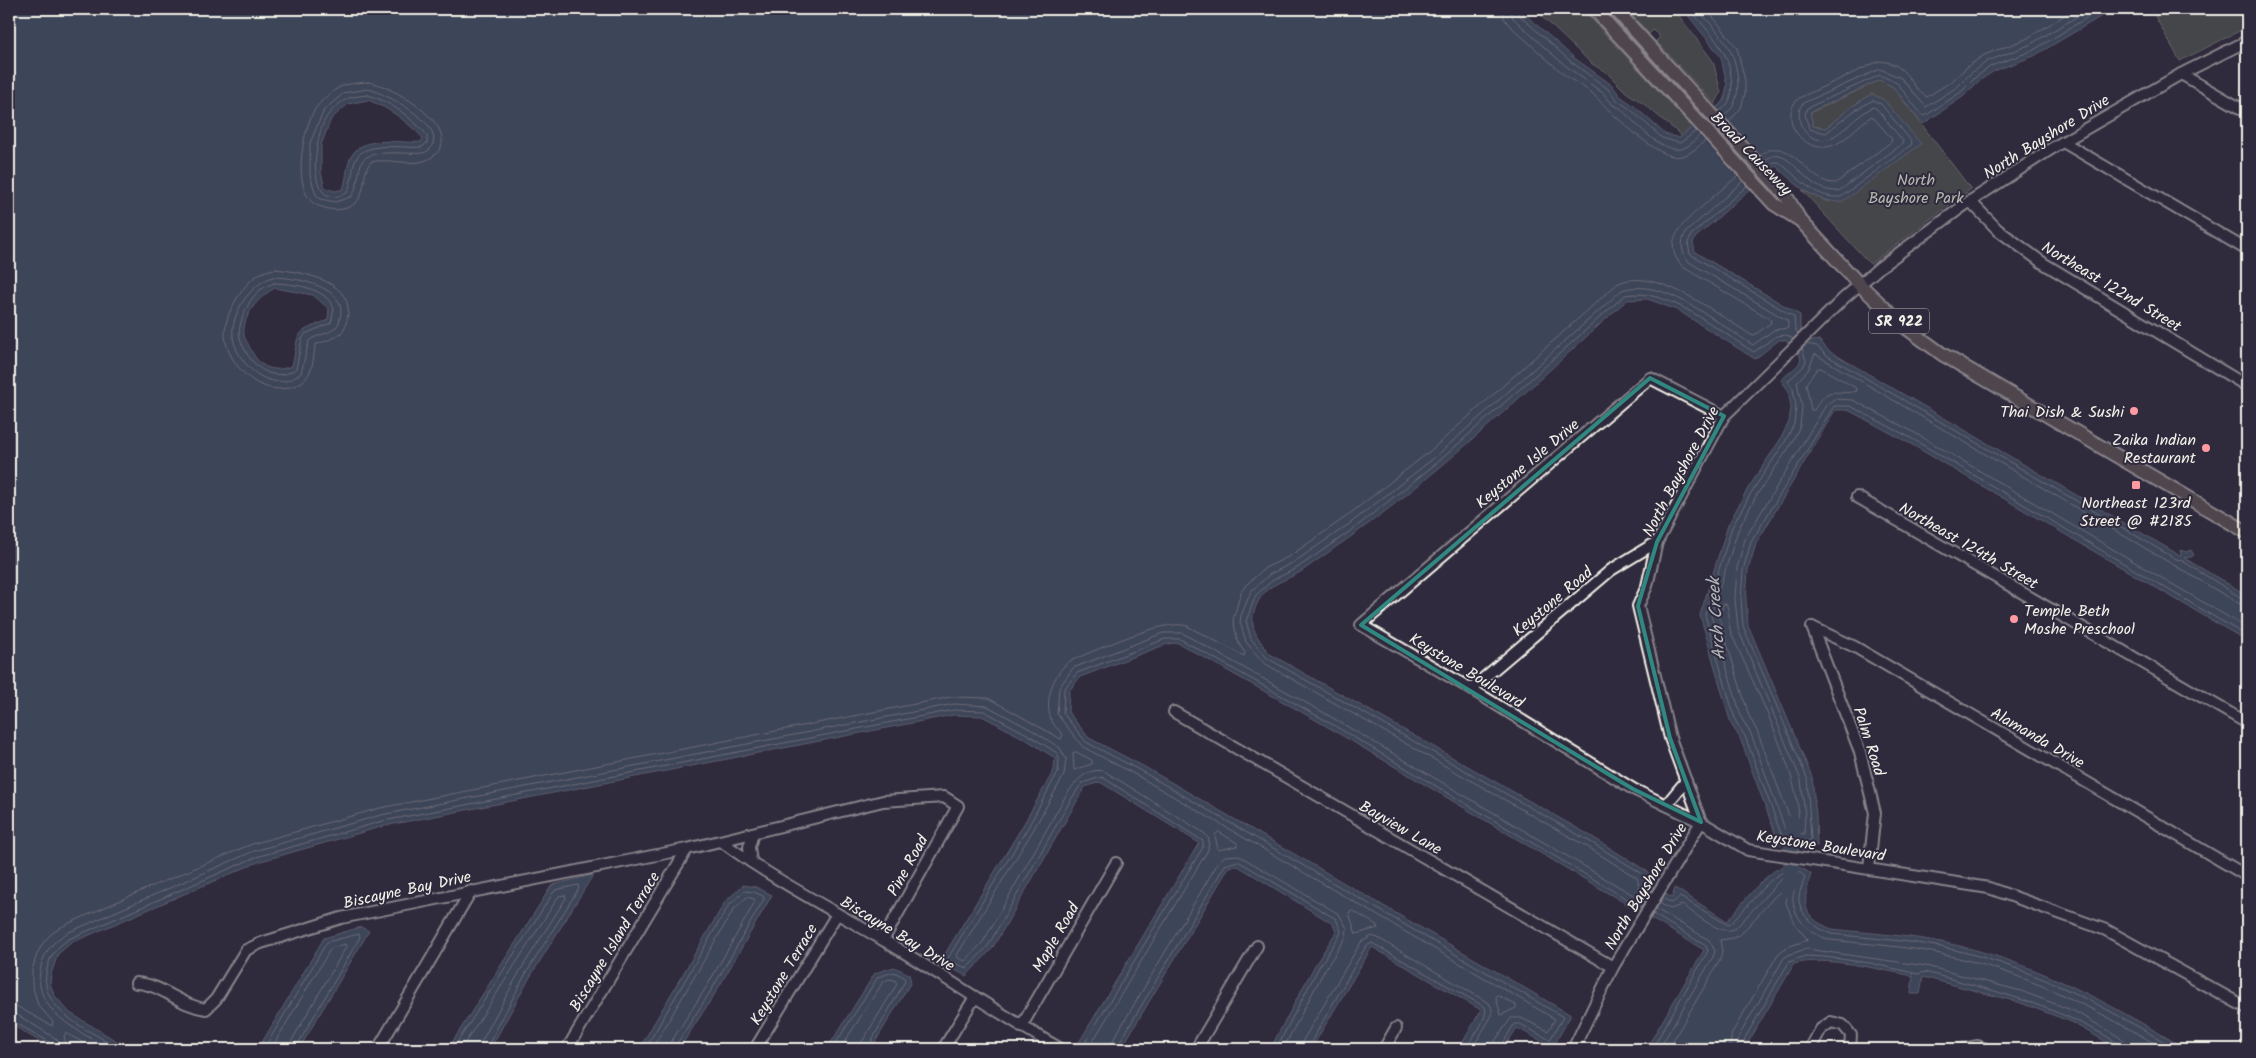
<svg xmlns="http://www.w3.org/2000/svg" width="2256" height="1058" font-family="Kalam,sans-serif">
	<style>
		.green { fill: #5e675a; stroke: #a9aca1 }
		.water { fill: #50667b; stroke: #929ea7; fill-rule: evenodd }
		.pier { fill: #2f2a3d }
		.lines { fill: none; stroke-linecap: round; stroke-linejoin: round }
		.shore { stroke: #b2b9bc; stroke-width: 1 }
		.river { stroke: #50667b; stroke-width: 16 }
		.minor-casing { stroke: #f4f1e8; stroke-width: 14 }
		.major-casing { stroke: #f4f1e8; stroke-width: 16 }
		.minor { stroke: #2f2a3d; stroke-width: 10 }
		.major { stroke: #776864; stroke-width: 12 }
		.marked { fill: none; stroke: #318880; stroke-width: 4; stroke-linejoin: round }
		.poi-dot { fill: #ff9aa2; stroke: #2f2a3d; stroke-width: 2 }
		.labels { text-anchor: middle; stroke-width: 4; stroke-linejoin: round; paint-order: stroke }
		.shield { fill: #2f2a3d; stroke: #b9b5b5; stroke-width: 1 }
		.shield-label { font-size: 15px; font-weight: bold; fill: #f4f1e8 }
		.street-label { font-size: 16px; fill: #f4f1e8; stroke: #2f2a3d }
		.park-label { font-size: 16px; fill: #b8baaf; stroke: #2f2a3d }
		.poi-label { font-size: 16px; fill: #f4f1e8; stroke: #2f2a3d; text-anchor: end }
		.water-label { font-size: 18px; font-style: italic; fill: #b2b9bc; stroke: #2f2a3d }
	</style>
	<rect width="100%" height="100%" fill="#2f2a3d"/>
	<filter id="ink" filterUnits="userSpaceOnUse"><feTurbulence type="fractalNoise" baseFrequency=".02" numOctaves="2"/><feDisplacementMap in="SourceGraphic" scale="10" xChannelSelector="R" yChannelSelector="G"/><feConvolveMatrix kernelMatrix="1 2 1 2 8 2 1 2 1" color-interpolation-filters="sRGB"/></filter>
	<g filter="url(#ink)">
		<g class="green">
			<path d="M1534,9H1582L1692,127L1682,136L1644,104L1626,92L1606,72L1592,64Z"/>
			<path d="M1602,9H1608L1697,106L1695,109Z"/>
			<path d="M1627,9H1674L1713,61L1721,93L1715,104L1656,41L1660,37L1653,30L1649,34Z"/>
			<path d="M2151,9H2246L2247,27L2180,61Z"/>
			<path d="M1880,80L1893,87L1971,189L1870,264L1802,190L1828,202L1920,144L1884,100L1872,94L1851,107L1826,128L1813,126L1810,113Z"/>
		</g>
		<g class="water">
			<path d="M9,9H1519L1573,57L1612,85L1620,96L1633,105L1665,134L1679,138L1724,101L1727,85L1721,57L1683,9H2107L2105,14L2034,56L1994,71L1979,81L1964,96L1923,124L1893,87L1880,80L1810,112L1813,126L1826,128L1851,107L1872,94L1884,100L1921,144L1842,202C1814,202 1796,185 1776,166L1695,238L1693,243L1695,252L1800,315V329L1811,341L1819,340L1829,351L2181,556L2180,550L2186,552L2191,550L2194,555L2191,557L2184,558L2247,595V641L1909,443L1848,410H1835L1756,544L1748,570L1746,600L1748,625L1812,777L1816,815L1817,846L1779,844L1740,738L1731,724L1700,615L1728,525L1747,490L1780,440L1789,422L1791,407L1788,390L1781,380C1802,361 1810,361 1785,340H1779L1755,359L1679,311L1648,299L1627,300C1533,384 1441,475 1336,547C1325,555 1313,563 1302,571C1288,580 1267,584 1259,600C1246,624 1255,635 1270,654L1591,836L1648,872L1650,884L1672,898L1675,888L1727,921C1740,907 1767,869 1785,866C1794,864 1804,869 1811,874C1803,902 1800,917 1832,929C1868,933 1905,935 1941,942C2030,959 2109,1003 2186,1049H2119L2069,1021L2018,1002L1923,977L1920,994H1911L1913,976C1881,970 1824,955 1794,964L1749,1041L1748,1049H1646L1704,950L1321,723L1178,643L1167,644L1080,677L1069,691L1068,712L1089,738L1143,766L1571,1015L1553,1047L1517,1028L1503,1049H1459L1481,1010L1372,947L1311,1049H1270L1315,965L1336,932L1333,924L1238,866L1229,867L1121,1049H1086L1078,1044L1199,843L1100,782L1085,787L992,949L966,976L940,962L1022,827L1054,770L1055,758L1027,740L982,716L953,715L384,826L258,862L71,943L58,954L51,974L50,984L55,996L70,1013L130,1049H52L9,1023ZM368,100C391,109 406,121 423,138L421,142C402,144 364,134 352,155C346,165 347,179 343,189L335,191L325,188L321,173V145L331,119L348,104ZM275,288L313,295L329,309L328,319L326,321C291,334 300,333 292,366C270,374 258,366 249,346C248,343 244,338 244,335C242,316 259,296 275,288Z"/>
			<path d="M593,875L530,977L490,1049H448L552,885Z"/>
			<path d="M743,885L756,887L772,895L716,992L679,1049H639L725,902Z"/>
			<path d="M361,927L369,931L299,1049H258L324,938Z"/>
			<path d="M894,967L909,974L911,982L871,1049H827L875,973Z"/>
		</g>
		<path class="pier" d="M1714,105L1775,171L1751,192L1690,126Z"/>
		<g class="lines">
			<g class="shore">
				<path d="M1502,9L1504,18L1509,25C1526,40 1543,56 1560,71C1571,81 1588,88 1597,98C1611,113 1653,153 1672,156C1686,159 1695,149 1705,141"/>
				<path d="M1510,9L1513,18L1544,47L1566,66L1603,93L1613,105L1620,108C1634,121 1660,153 1681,149C1689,147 1695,140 1700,135"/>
				<path d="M1516,9L1518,14L1570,61L1608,89L1617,100L1630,109L1662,138L1680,143L1696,131"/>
				<path d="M1690,9C1701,24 1717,38 1725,55C1732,70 1738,104 1719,111"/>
				<path d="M1697,9C1709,22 1723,36 1731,52C1739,69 1744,105 1723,116"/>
				<path d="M1707,9L1737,48L1745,81V94L1741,108L1729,122"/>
				<path d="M368,82C391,84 470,131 432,157C416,169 390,157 371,162C361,171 368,193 354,204C348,209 337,211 329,209C322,207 316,206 311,201C293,182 303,129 315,109C320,102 330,93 338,88C346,83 359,83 368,82Z"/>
				<path d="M369,89C386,94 441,122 433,143C431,149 428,152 422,153C408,155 366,147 361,164C357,175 359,187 351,197L335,202L321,199L316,195L310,175V143L324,110L344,93Z"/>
				<path d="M368,95C392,102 410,117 427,135V143L422,147C404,149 365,140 356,159C351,170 353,182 347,193C303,214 314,135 327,116C331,111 339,103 345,100C351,96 361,96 368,95Z"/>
				<path d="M1760,156C1790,129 1806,185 1836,183L1891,142L1892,139L1872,116C1858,124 1846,142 1831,146C1803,154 1777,118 1799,98L1879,61C1910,63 1909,88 1927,97L1952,81L1967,67L1984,55L2026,39L2075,9"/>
				<path d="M1765,161C1769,158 1773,154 1779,156C1797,159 1808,193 1839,191L1902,144L1903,141L1877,109L1873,107C1857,115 1846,130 1831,138C1817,144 1803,134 1800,122C1799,114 1798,109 1803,103L1880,69L1901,78L1926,107L1957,87L1972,72L1988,61L2029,45L2090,9"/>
				<path d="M1769,166L1774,162H1779C1798,177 1814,199 1841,197L1911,145L1912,142L1881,104L1873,100L1854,111L1826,133L1809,129L1805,114L1807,108L1880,75L1897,83L1922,115L1925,116L1961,92L1976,77L1991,66L2032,51L2101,9"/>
				<path d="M1747,186L1691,235L1688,243L1690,254L1794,317L1795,330L1798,334"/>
				<path d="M276,269C300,272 351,280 348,313C347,321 346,328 340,334C333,340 323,341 315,345C314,356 313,370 306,378C302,383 296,385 290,387C260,397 228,365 225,337C224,320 233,303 242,291C250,279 261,270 276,269Z"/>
				<path d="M273,277C292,277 342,285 341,312C340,317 340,323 336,327C329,335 316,334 309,341L301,373C274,397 237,366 233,337C230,314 251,283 273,277Z"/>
				<path d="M274,283C294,284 326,287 334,309L331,323L305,334L302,339L296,369C270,386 247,362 240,338C236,325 250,297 260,290C264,287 270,285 274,283Z"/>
				<path d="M1806,344L1817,346L1826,355L2176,559L2181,560L2243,599H2247"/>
				<path d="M1802,348L1806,361L1803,367L1788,381L1793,389L1796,406L1794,424L1785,442L1751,493L1732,527L1705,615L1736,722L1745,736L1783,839L1809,841L1811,839L1807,778L1743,626L1741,600L1743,570L1751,542L1834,406H1850L1911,438L2247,636"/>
				<path d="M1818,368H1821L1856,388L1857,391C1833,397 1831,382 1814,410H1811L1806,384Z"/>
				<path d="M1726,604C1731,612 1728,624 1731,633C1745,666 1812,798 1796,826L1792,824L1757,731L1749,716L1719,617L1723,605Z"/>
				<path d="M2247,606L2240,604L1815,354L1808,370L1797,382L1802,407L1800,426L1790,446L1756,496L1738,530L1711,615L1742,719L1751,734L1786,832L1804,834L1805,816L1801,780L1738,629L1735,599L1737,568L1745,539L1826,405L1834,399L1853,400L1915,433L2247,628"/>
				<path d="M1076,752L1092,760V764L1074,770L1073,753Z"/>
				<path d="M1219,832L1237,843V846L1218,850L1215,835Z"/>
				<path d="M1652,891L1645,886L1643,874L1589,841L1267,658L1251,639L1246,621L1256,595L1273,580L1297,568L1352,530L1438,462L1625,295C1669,287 1718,331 1754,352L1776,336L1787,335L1793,339"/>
				<path d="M1648,897L1640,890L1637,878L1586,846L1264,663L1246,642L1240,622L1241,616L1251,591L1270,574L1294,562L1348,525L1434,458L1622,290C1664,276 1719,325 1753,345L1774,330L1788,328V321L1689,262C1681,253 1680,242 1686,232L1743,181"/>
				<path d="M1662,898L1672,903L1680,897L1728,925C1746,915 1781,849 1805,877C1803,884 1798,894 1799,901C1802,918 1816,928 1831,934C1867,938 1905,940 1941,947C2026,964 2103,1005 2176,1049"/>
				<path d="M1659,903L1670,909L1682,905C1695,913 1722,938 1736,928L1779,881L1787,877L1795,878L1797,881C1796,887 1792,895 1793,901C1795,921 1812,935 1831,940C1867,944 1905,946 1941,954C2022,971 2093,1007 2164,1049"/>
				<path d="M1656,909L1709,940L1715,951L1713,957L1659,1049"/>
				<path d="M1353,911L1377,925L1378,928L1356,934L1349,913Z"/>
				<path d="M1497,995L1516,1005V1008L1501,1015L1496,998Z"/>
				<path d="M9,1005L18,1007L52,1026L53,1022L38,1005L32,984V970L37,954L43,943L51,934L63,926L141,891L252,844L380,808L951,697L988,698L1061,739L1063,735C1059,730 1053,725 1051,719C1043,700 1055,669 1072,660C1097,650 1164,618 1187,626L1244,656L1245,653L1238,642L1233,620L1241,592L1246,585L1265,568L1290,556L1343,519L1429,452L1617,284C1655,264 1721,317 1753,336L1771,323L1770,319L1683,267C1658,241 1687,220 1705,204C1716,194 1727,185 1738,176"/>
				<path d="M9,1012L16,1014L55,1038L59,1042L60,1049"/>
				<path d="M9,1019L51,1043L54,1049"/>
				<path d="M67,1049L64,1036L66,1033L94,1049"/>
				<path d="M109,1049C78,1030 30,1010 41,966C45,950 53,942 67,933L254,851L381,815L954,704L987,706L1032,730L1060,748L1066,759L1064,775L1032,832L957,955L958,958L965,961L983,942L1065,797C1074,784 1085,767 1104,771L1204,833L1209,839L1208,850L1093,1041L1094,1049"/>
				<path d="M121,1049C93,1032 36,1011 47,969C50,955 57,947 69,939L256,857L383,821L954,710L984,711L1029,735L1057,753L1059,758L1058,772L1027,829L948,958L949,961L967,968L988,946L1070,801L1082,783L1102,777L1203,841V847L1086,1041L1088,1049"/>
				<path d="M264,1049L327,942L359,934L360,937L295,1049"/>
				<path d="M271,1049L331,948L345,944L346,947L291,1042L289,1049"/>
				<path d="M453,1049L555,890L578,885L579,888L525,975L486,1049"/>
				<path d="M461,1049L559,896L565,895L566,898L520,971L481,1042L480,1049"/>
				<path d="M645,1049L729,905L745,891L754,892L763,896L764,899L712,989L676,1045L675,1049"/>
				<path d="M652,1049L734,909L747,897L754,899L755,902L707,986L671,1042L669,1049"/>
				<path d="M832,1049L878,977L894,972L904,977L905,981L867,1049"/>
				<path d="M840,1049L883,982L889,979L895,980L897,984L862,1042L861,1049"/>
				<path d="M1111,1049L1112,1042L1219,861L1225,856L1238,855L1339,914L1347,928L1346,937L1324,971L1283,1049"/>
				<path d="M1117,1049L1118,1045L1225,865L1238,861L1336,919L1341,931L1340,935L1319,967L1276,1049"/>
				<path d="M1301,1049L1302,1042L1361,942L1372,936L1378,938L1489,1003L1492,1009V1015L1472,1049"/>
				<path d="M1307,1049L1366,946L1372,943L1485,1007C1489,1019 1471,1039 1465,1049"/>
				<path d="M1493,1049L1495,1041L1511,1018H1521L1548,1031L1555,1019L1138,776L1083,747L1057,714L1059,688L1073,668L1163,633H1182L1326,714L1645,902"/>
				<path d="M1500,1049L1514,1024H1520L1550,1040L1563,1017L1141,771L1086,742L1063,713L1064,689L1077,673L1165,639H1180L1323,719L1642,908"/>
				<path d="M1652,1049L1708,951L1706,946L1653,914"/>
				<path d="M1668,1049L1720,960L1722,951L1720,940L1733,938L1740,935L1775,896L1785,888L1787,890L1786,903L1794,923L1808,940L1787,947L1778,954L1732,1033L1729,1049"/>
				<path d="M1737,1049L1739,1036L1784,958L1790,954L1806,949L1926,966L2021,991L2074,1011L2121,1038L2126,1042L2127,1049"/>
				<path d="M1743,1049L1745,1038L1789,962L1805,956L1825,957L1870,963L1918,974L1925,972C1995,991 2055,1005 2118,1043L2121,1049"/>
			</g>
			<path class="river" d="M1787,887L1790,883L1793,823"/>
			<defs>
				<g id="minor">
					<path d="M2181,74L2247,112"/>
					<path d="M2063,142L2247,250"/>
					<path d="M1970,201L1998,230L2043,263L2247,386"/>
					<path d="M1724,416L1650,378L1361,625L1471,689L1633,789L1701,822L1748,850L1989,888L2106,930L2247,1008"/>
					<path d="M1857,497L2247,723"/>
					<path d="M1812,627L1855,647L2247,876"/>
					<path d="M1812,627L1860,752L1875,813L1869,868"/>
					<path d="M1471,689L1611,570L1657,542"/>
					<path d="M1174,712L1613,967"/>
					<path d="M1666,805L1686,781"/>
					<path d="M721,841C772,879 829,908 883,940C943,975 1000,1015 1061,1049"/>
					<path d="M751,862L749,847L753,833"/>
					<path d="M136,983C162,984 180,1006 206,1009L216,999L246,950L261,943L341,918L687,849L883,801L944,797L958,806L883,940"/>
					<path d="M1021,1027L1116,863"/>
					<path d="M378,1049L471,891"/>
					<path d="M567,1049L687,849"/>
					<path d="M755,1049L837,914"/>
					<path d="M943,1049L975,997"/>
					<path d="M1196,1049L1257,946"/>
					<path d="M1384,1049L1396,1028"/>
					<path d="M1573,1049L1613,967L1701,822L1670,738L1638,606L1647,586L1657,542L1724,416L1844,298L1880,267L1966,204L2054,147L2181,74L2247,41"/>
					<path d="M1810,1049L1821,1029L1831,1022L1843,1025L1851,1035L1850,1049"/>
					<path d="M1962,1049L1977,1046L1986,1049"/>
				</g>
				<g id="major">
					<path d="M1594,9L1774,204L1798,219"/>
					<path d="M1615,9L1785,194L1800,220L1859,284L1905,327L1942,354L2247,532"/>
				</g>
			</defs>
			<use href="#minor" class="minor-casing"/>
			<use href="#major" class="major-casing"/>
			<use href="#minor" class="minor"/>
			<use href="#major" class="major"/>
		</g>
	</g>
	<path d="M0 0H2256V1058H0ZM1650,378L1724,416L1657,542L1638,606L1670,738L1701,822L1633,789L1361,625Z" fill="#2f2a3d" fill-opacity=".55" fill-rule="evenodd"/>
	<path class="marked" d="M1650,378L1724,416L1657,542L1638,606L1670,738L1701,822L1633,789L1361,625Z"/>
	<g class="poi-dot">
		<circle cx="2134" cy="411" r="5"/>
		<circle cx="2206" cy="448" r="5"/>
		<rect x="2131" y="480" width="10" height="10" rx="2.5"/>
		<circle cx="2014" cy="619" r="5"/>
	</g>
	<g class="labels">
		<rect class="shield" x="1869" y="308.5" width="60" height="25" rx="4"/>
		<g class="shield-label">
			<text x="1899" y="326">SR 922</text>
		</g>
		<g class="street-label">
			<text transform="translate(2046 136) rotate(-32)" y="6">North Bayshore Drive</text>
			<text transform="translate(1752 153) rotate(46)" y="6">Broad Causeway</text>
			<text transform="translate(2112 286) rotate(31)" y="6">Northeast 122nd Street</text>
			<text transform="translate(1527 463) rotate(-40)" y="6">Keystone Isle Drive</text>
			<text transform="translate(1680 471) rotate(-62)" y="6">North Bayshore Drive</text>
			<text transform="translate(1969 545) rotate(30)" y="6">Northeast 124th Street</text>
			<text transform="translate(1552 601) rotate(-40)" y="6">Keystone Road</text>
			<text transform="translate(1467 670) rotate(31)" y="6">Keystone Boulevard</text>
			<text transform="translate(2038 737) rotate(30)" y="6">Alamanda Drive</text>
			<text transform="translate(1870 741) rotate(72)" y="6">Palm Road</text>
			<text transform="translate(1401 827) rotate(30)" y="6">Bayview Lane</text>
			<text transform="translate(1821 845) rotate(9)" y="6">Keystone Boulevard</text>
			<text transform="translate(907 865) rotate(-61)" y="6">Pine Road</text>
			<text transform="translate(1645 886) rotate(-59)" y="6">North Bayshore Drive</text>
			<text transform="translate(407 889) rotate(-12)" y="6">Biscayne Bay Drive</text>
			<text transform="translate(898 933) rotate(31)" y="6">Biscayne Bay Drive</text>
			<text transform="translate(1055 937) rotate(-60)" y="6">Maple Road</text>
			<text transform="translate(614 941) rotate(-59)" y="6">Biscayne Island Terrace</text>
			<text transform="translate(783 974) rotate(-59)" y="6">Keystone Terrace</text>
		</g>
		<g class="park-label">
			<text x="1916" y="185">North<tspan x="1916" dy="18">Bayshore Park</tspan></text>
		</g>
		<g class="poi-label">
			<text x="2124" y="417">Thai Dish &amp; Sushi</text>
			<text x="2196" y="445">Zaika Indian<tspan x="2196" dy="18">Restaurant</tspan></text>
			<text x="2136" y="508" text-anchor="middle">Northeast 123rd<tspan x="2136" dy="18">Street @ #2185</tspan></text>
			<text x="2024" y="616" text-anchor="start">Temple Beth<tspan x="2024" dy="18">Moshe Preschool</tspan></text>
		</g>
		<g class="water-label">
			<text transform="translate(1716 619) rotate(-94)" y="6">Arch Creek</text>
		</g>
	</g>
	<rect width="2256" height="1058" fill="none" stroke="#2f2a3d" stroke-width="30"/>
	<rect x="15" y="15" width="2226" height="1028" fill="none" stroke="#f4f1e8" stroke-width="2" filter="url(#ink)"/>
</svg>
